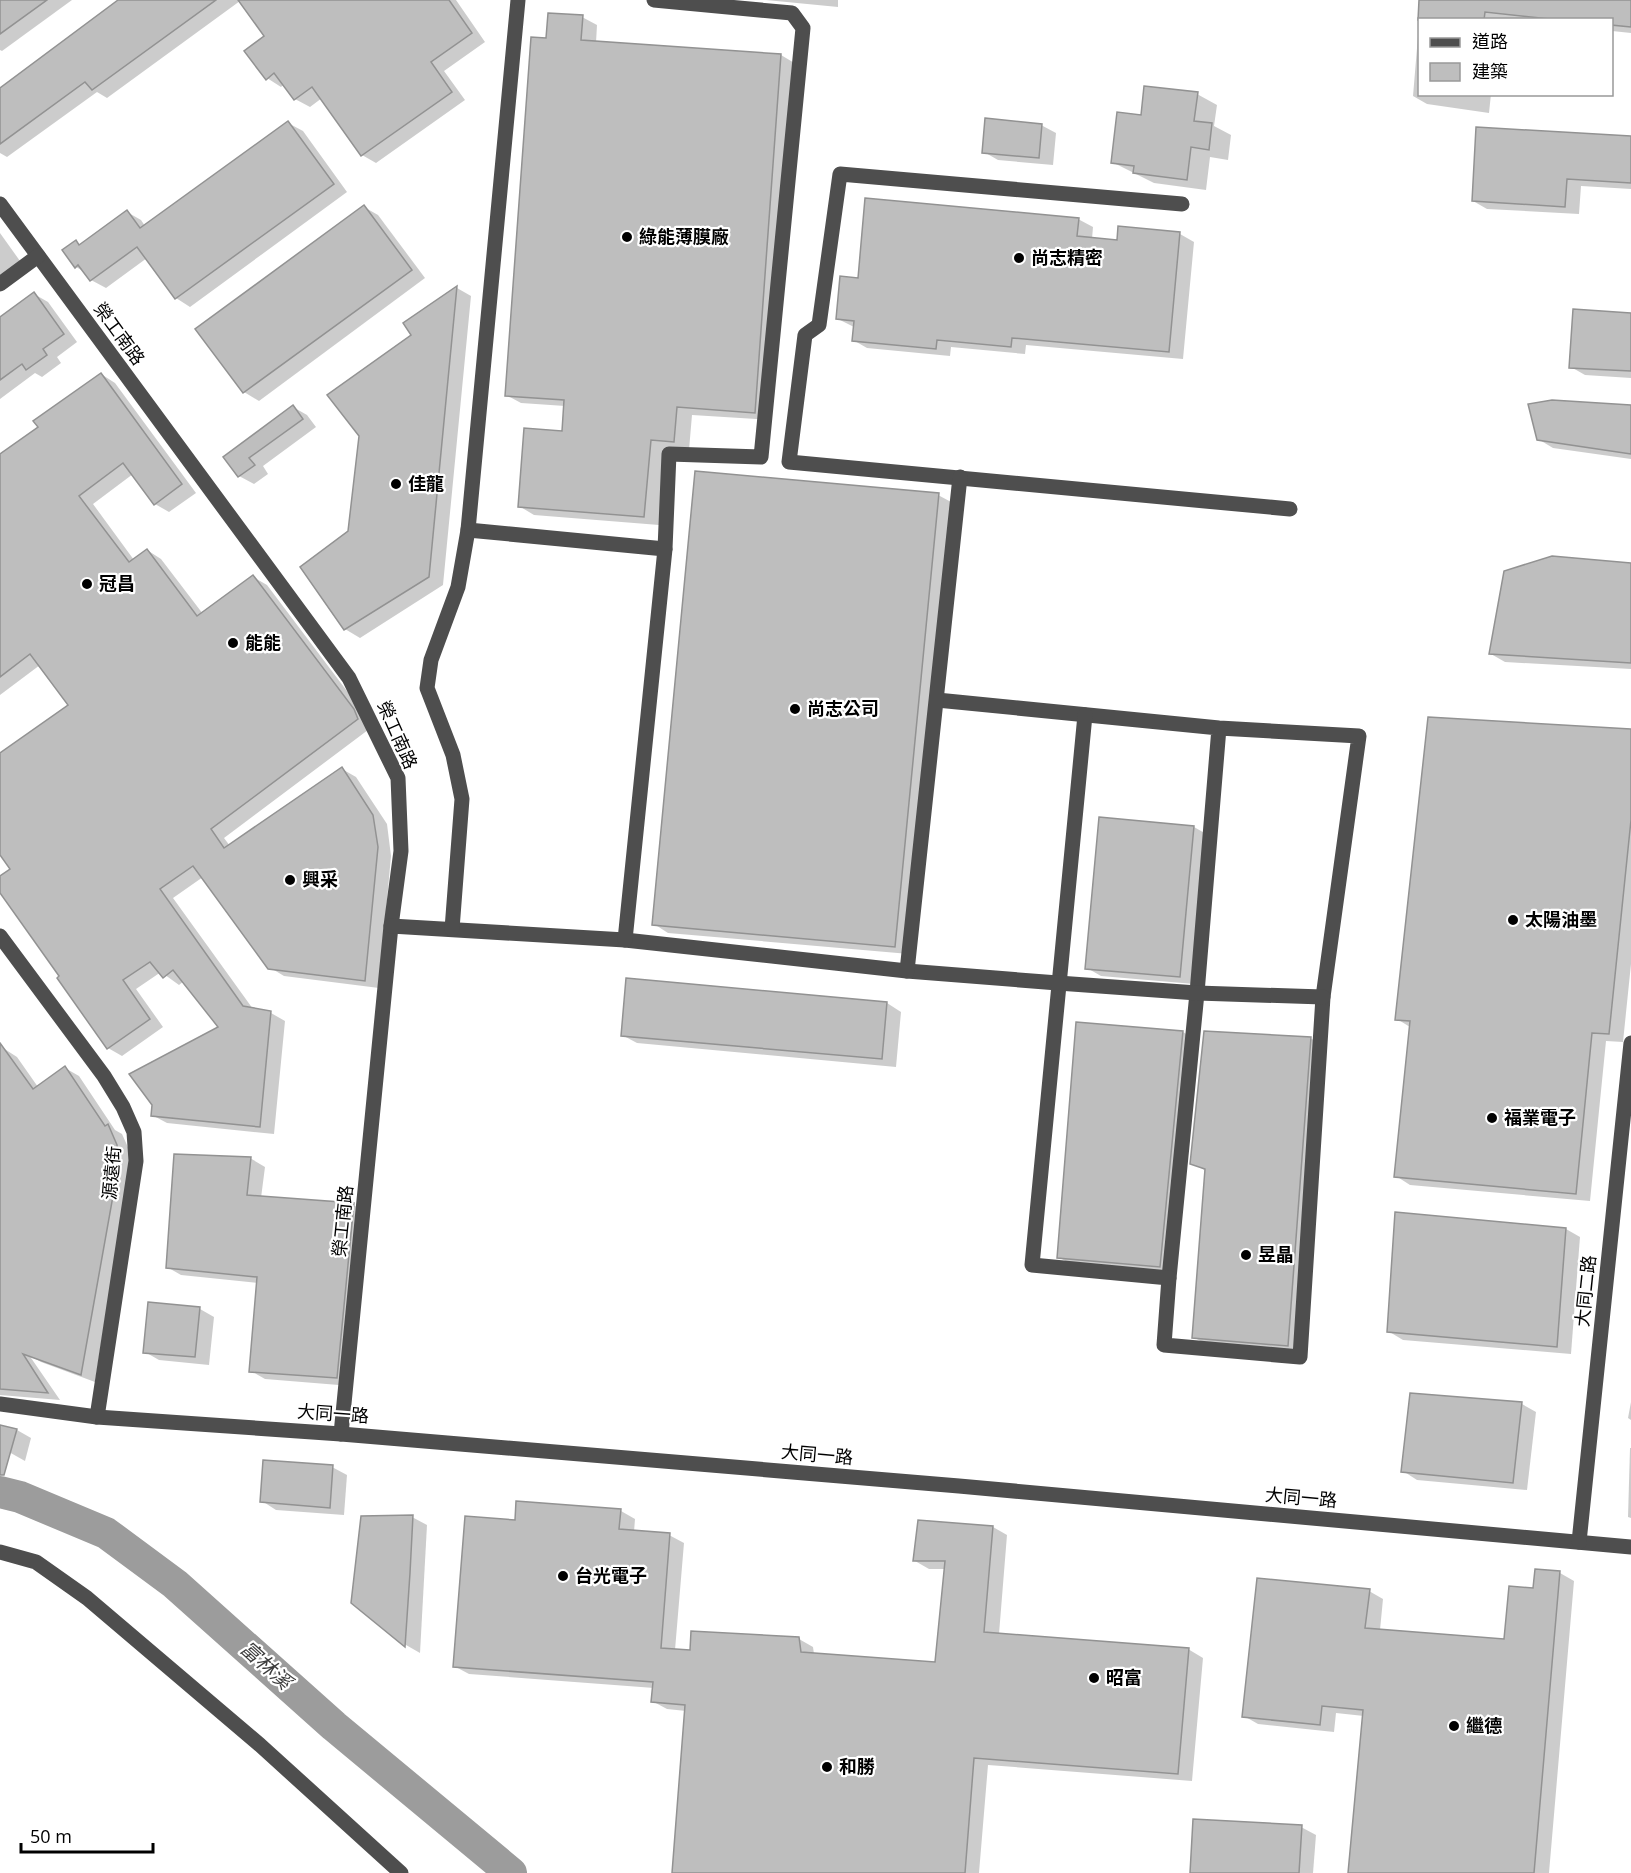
<svg xmlns="http://www.w3.org/2000/svg" width="1631" height="1873" font-family="'Open Sans','Noto Sans TC',sans-serif">
	<style>
		.shadow { fill: #0003 }
		.lines { fill: none; stroke-linecap: round; stroke-linejoin: round }
		.river { stroke: #9c9c9c; stroke-width: 32 }
		.building { fill: #bebebe; stroke: #929292; stroke-width: 1.5 }
		.minor { stroke: #4e4e4e; stroke-width: 15 }
		.poi-dot { fill: #000; stroke: #fff; stroke-width: 2 }
		.labels { text-anchor: middle; stroke-width: 4.5; stroke-linejoin: round; paint-order: stroke }
		.poi-label { font-size: 18px; font-weight: bold; fill: #000; stroke: #fff; text-anchor: start }
		.street-label { font-size: 18px; fill: #000; stroke: #fff }
		.water-label { font-size: 20px; font-style: italic; fill: #3d3d3d; stroke: #fff }
	</style>
	<rect width="100%" height="100%" fill="#fff"/>
	<g class="shadow">
		<path d="M0,0H72L2,51L0,50Z"/>
		<path d="M121,0H456L485,42L444,71L465,100L376,163L362,155L322,98L310,107L295,99L284,84L281,87L267,78L266,36L240,1L107,98L97,92L7,157L0,153V90Z"/>
		<path d="M766,0H838V7Z"/>
		<path d="M1421,0H1631V33L1612,31V20H1420V94H1491L1489,113L1427,104L1413,96Z"/>
		<path d="M582,17L597,25L596,43L781,55L796,64L770,420L692,415L689,450L665,448L659,525L534,515L519,506L563,433L565,406L521,403L506,395L547,39Z"/>
		<path d="M1197,94L1217,105L1214,126L1231,135L1228,160L1210,157L1206,190L1154,183L1112,162L1142,117Z"/>
		<path d="M288,123L303,131L347,192L190,307L176,298L147,258L106,288L91,280L85,272L76,267V242L81,245L127,212L141,220L145,226Z"/>
		<path d="M1041,125L1056,133L1053,165L998,160L984,152Z"/>
		<path d="M1631,137V189L1581,186L1579,214L1487,209L1473,201Z"/>
		<path d="M364,207L378,215L425,278L259,401L244,392L197,329Z"/>
		<path d="M1078,219L1093,227L1092,239L1118,241L1180,234L1194,242L1183,359L1026,345L1025,354L951,347L950,356L867,348L853,340L854,327L838,319L859,280Z"/>
		<path d="M0,233L20,261L0,276Z"/>
		<path d="M457,288L471,296L443,585L360,638L345,629L302,567L350,532L413,336L405,324Z"/>
		<path d="M34,294L48,302L77,342L57,357L61,363L42,377L35,373L0,399V318Z"/>
		<path d="M1631,315V378L1585,375L1571,367Z"/>
		<path d="M101,374L115,383L196,493L169,512L155,504L133,474L93,504L134,560L147,550L161,559L203,614L253,577L267,585L368,719L372,727L224,838L230,846L342,769L356,777L387,824L391,856L379,988L284,976L269,967L203,877L173,898L253,1009L271,1013L285,1021L274,1134L167,1123L152,1115L220,1027L184,981L179,985L161,972L136,989L163,1027L122,1056L108,1048L61,976L0,890V878L12,869L0,853V755L70,705L40,665L0,695V456L40,428Z"/>
		<path d="M1631,406V459L1553,448L1538,439Z"/>
		<path d="M293,407L307,415L316,427L263,466L268,474L254,484L239,476L225,457Z"/>
		<path d="M938,495L953,503L909,954L668,933L654,924Z"/>
		<path d="M1631,565V669L1505,662L1491,654Z"/>
		<path d="M1631,730V964L1623,1042L1606,1041L1590,1201L1410,1185L1396,1176L1410,1027L1397,1019Z"/>
		<path d="M1194,827L1208,835L1194,984L1101,976L1087,968Z"/>
		<path d="M887,1003L901,1012L896,1067L637,1043L622,1035Z"/>
		<path d="M1078,1024L1183,1032L1197,1041L1174,1274L1073,1265L1058,1257Z"/>
		<path d="M1310,1038L1325,1046L1302,1353L1208,1345L1193,1337L1206,1171L1192,1163Z"/>
		<path d="M3,1048L17,1057L38,1087L65,1068L79,1076L115,1130L122,1134L131,1154L95,1382L41,1362L29,1355L60,1400L0,1395V1050Z"/>
		<path d="M250,1158L265,1167L261,1198L353,1205L368,1213L351,1386L265,1379L251,1371L258,1283L181,1275L167,1267Z"/>
		<path d="M1566,1229L1580,1237L1571,1354L1403,1340L1388,1331Z"/>
		<path d="M200,1309L214,1317L209,1365L159,1360L145,1352Z"/>
		<path d="M1631,1402V1420L1628,1418Z"/>
		<path d="M1522,1404L1536,1412L1527,1490L1417,1480L1403,1471Z"/>
		<path d="M0,1428L17,1430L31,1438L25,1461L0,1447Z"/>
		<path d="M1630,1448H1631V1518L1628,1517Z"/>
		<path d="M332,1467L347,1475L344,1515L276,1510L262,1501Z"/>
		<path d="M621,1511L635,1519L634,1532L669,1535L684,1543L675,1650L691,1651L799,1639L813,1647L814,1654L937,1664L946,1569H929L915,1561L993,1527L1007,1535L999,1634L1188,1649L1203,1658L1192,1781L988,1765L979,1873H673L686,1711L667,1709L652,1701L654,1688L469,1674L454,1666L516,1521Z"/>
		<path d="M412,1517L427,1525L420,1653L406,1645L353,1603Z"/>
		<path d="M1536,1571L1560,1573L1574,1581L1549,1873H1350L1364,1716L1336,1713L1334,1732L1258,1724L1244,1716L1369,1591L1383,1599L1380,1630L1505,1641L1534,1589Z"/>
		<path d="M1301,1827L1316,1835L1313,1873H1191Z"/>
	</g>
	<g class="lines">
		<path class="river" d="M0,1492L20,1497L106,1533L175,1584L334,1726L511,1873"/>
	</g>
	<g class="building">
		<path d="M0,0H47L0,34Z"/>
		<path d="M118,0H216L92,90L85,82L0,144V88Z"/>
		<path d="M238,0H449L472,33L431,62L452,92L361,156L312,87L294,100L274,73L266,80L244,51L264,36Z"/>
		<path d="M1419,0H1631V27L1611,25V20H1559L1485,12L1484,20H1418Z"/>
		<path d="M548,13L583,15L581,40L781,54L755,413L677,407L674,442L651,440L644,517L518,507L524,428L562,431L564,400L505,396L531,37L546,38Z"/>
		<path d="M1144,86L1198,92L1194,121L1212,123L1209,150L1191,147L1187,180L1133,173L1134,166L1111,163L1117,112L1141,115Z"/>
		<path d="M985,118L1042,124L1039,158L982,153Z"/>
		<path d="M288,121L334,184L175,299L137,247L90,281L78,265L75,268L62,250L76,240L79,245L127,210L140,228Z"/>
		<path d="M1476,127L1631,136V183L1567,179L1565,207L1472,201Z"/>
		<path d="M865,198L1079,218L1077,236L1117,240L1118,226L1180,232L1169,352L1012,338L1011,347L937,340L936,349L852,341L854,321L836,319L840,276L858,278Z"/>
		<path d="M364,205L412,270L243,393L195,329Z"/>
		<path d="M457,286L429,577L344,630L300,567L348,531L359,436L327,395L411,335L403,323Z"/>
		<path d="M34,292L64,334L43,349L47,355L26,370L22,364L0,380V317Z"/>
		<path d="M1573,309L1631,313V371L1569,368Z"/>
		<path d="M101,373L182,484L154,505L123,463L79,496L129,562L147,549L197,616L253,575L354,709L358,719L211,829L224,848L342,767L373,815L378,847L365,981L268,969L193,866L160,889L243,1006L271,1011L260,1127L151,1116L152,1105L129,1074L218,1027L173,970L163,978L150,962L123,980L150,1019L107,1049L57,978L59,976L0,893V876L10,869L0,855V753L68,705L30,654L0,677V454L38,427L33,421Z"/>
		<path d="M1552,400L1631,405V454L1537,440L1528,404Z"/>
		<path d="M293,405L303,419L249,458L255,465L238,477L223,457Z"/>
		<path d="M695,471L939,493L895,947L652,925Z"/>
		<path d="M1552,556L1631,563V663L1489,654L1504,571Z"/>
		<path d="M1428,717L1631,729V820L1609,1034L1592,1033L1576,1194L1394,1177L1410,1021L1395,1020Z"/>
		<path d="M1099,817L1194,826L1180,977L1085,969Z"/>
		<path d="M626,978L887,1002L882,1059L621,1036Z"/>
		<path d="M1076,1022L1183,1031L1160,1267L1057,1258Z"/>
		<path d="M1204,1031L1311,1037L1288,1346L1192,1338L1205,1169L1190,1164Z"/>
		<path d="M0,1043L33,1089L65,1066L105,1126L108,1124L117,1145L118,1168L81,1375L23,1354L48,1393L0,1389Z"/>
		<path d="M174,1154L251,1157L247,1195L354,1203L337,1378L249,1372L257,1277L166,1268Z"/>
		<path d="M1395,1212L1566,1228L1557,1347L1387,1332Z"/>
		<path d="M148,1302L200,1307L195,1357L143,1353Z"/>
		<path d="M1410,1393L1522,1402L1513,1483L1401,1472Z"/>
		<path d="M0,1425L17,1429L4,1475H0Z"/>
		<path d="M263,1460L333,1465L330,1508L260,1502Z"/>
		<path d="M516,1501L621,1509L619,1529L670,1533L661,1648L690,1650L691,1631L799,1637L801,1652L935,1662L945,1561H913L918,1520L993,1526L984,1632L1189,1648L1178,1774L974,1758L965,1873H672L685,1705L651,1702L653,1682L453,1667L465,1516L515,1520Z"/>
		<path d="M413,1515L410,1573L405,1647L351,1603L361,1516Z"/>
		<path d="M1535,1569L1560,1571L1534,1873H1348L1363,1710L1322,1706L1320,1725L1242,1717L1257,1578L1370,1589L1365,1628L1504,1639L1509,1586L1533,1588Z"/>
		<path d="M1193,1819L1302,1825L1299,1873H1190Z"/>
	</g>
	<g class="lines">
		<g class="minor">
			<path d="M0,204L349,678L398,778L401,851L391,926L341,1434"/>
			<path d="M1182,204L840,174L819,325L805,335L789,462L1290,509"/>
			<path d="M0,284L38,256"/>
			<path d="M468,530L665,549"/>
			<path d="M937,700L1219,728L1359,736L1323,997L1300,1357L1164,1345L1169,1278L1197,993L1219,728"/>
			<path d="M1085,715L1032,1265L1169,1278"/>
			<path d="M391,926L625,940L907,971L1058,983L1197,993L1323,997"/>
			<path d="M452,929L462,799L453,755L427,688L431,660L458,587L468,530L518,0"/>
			<path d="M0,936L104,1076L123,1107L134,1132L136,1161L97,1417"/>
			<path d="M625,940L665,549L669,454L761,457L803,28L792,13L654,0"/>
			<path d="M907,971L960,477"/>
			<path d="M0,1404L97,1417L341,1434L959,1486L1631,1547"/>
			<path d="M1579,1542L1631,1043"/>
			<path d="M0,1552L36,1562L87,1598L260,1745L401,1873"/>
		</g>
	</g>
	<g class="poi-dot">
		<circle cx="627" cy="237" r="6"/>
		<circle cx="1019" cy="258" r="6"/>
		<circle cx="396" cy="484" r="6"/>
		<circle cx="87" cy="584" r="6"/>
		<circle cx="233" cy="643" r="6"/>
		<circle cx="795" cy="709" r="6"/>
		<circle cx="290" cy="880" r="6"/>
		<circle cx="1513" cy="920" r="6"/>
		<circle cx="1492" cy="1118" r="6"/>
		<circle cx="1246" cy="1255" r="6"/>
		<circle cx="563" cy="1576" r="6"/>
		<circle cx="1094" cy="1678" r="6"/>
		<circle cx="1454" cy="1726" r="6"/>
		<circle cx="827" cy="1767" r="6"/>
	</g>
	<g class="labels">
		<g class="poi-label">
			<text x="639" y="243">綠能薄膜廠</text>
			<text x="1031" y="264">尚志精密</text>
			<text x="408" y="490">佳龍</text>
			<text x="99" y="590">冠昌</text>
			<text x="245" y="649">能能</text>
			<text x="807" y="715">尚志公司</text>
			<text x="302" y="886">興采</text>
			<text x="1525" y="926">太陽油墨</text>
			<text x="1504" y="1124">福業電子</text>
			<text x="1258" y="1261">昱晶</text>
			<text x="575" y="1582">台光電子</text>
			<text x="1106" y="1684">昭富</text>
			<text x="1466" y="1732">繼德</text>
			<text x="839" y="1773">和勝</text>
		</g>
		<g class="street-label">
			<text transform="translate(119 334) rotate(54)" y="6">榮工南路</text>
			<text transform="translate(397 735) rotate(66)" y="6">榮工南路</text>
			<text transform="translate(112 1173) rotate(-85)" y="6">源遠街</text>
			<text transform="translate(343 1221) rotate(-84)" y="6">榮工南路</text>
			<text transform="translate(1586 1291) rotate(-84)" y="6">大同二路</text>
			<text transform="translate(333 1414) rotate(4)" y="6">大同一路</text>
			<text transform="translate(817 1455) rotate(5)" y="6">大同一路</text>
			<text transform="translate(1301 1498) rotate(5)" y="6">大同一路</text>
		</g>
		<g class="water-label">
			<text transform="translate(266 1665) rotate(42)" y="7">富林溪</text>
		</g>
	</g>
	<rect x="1418" y="18" width="195" height="78" fill="#ffffff" stroke="#999999" stroke-width="1.5"/>
	<rect x="1430" y="38" width="30" height="9" fill="#4e4e4e" stroke="#999999" stroke-width="1.5"/>
	<text x="1472" y="48" font-size="18" fill="#000000">道路</text>
	<rect x="1430" y="63" width="30" height="18" fill="#bebebe" stroke="#999999" stroke-width="1.5"/>
	<text x="1472" y="78" font-size="18" fill="#000000">建築</text>
	<path d="M21 1843v9h132v-9" fill="none" stroke="#000000" stroke-width="3"/>
	<text x="30" y="1843" font-size="18" fill="#000000" stroke="#ffffff" stroke-width="4.5" paint-order="stroke">50 m</text>
</svg>
